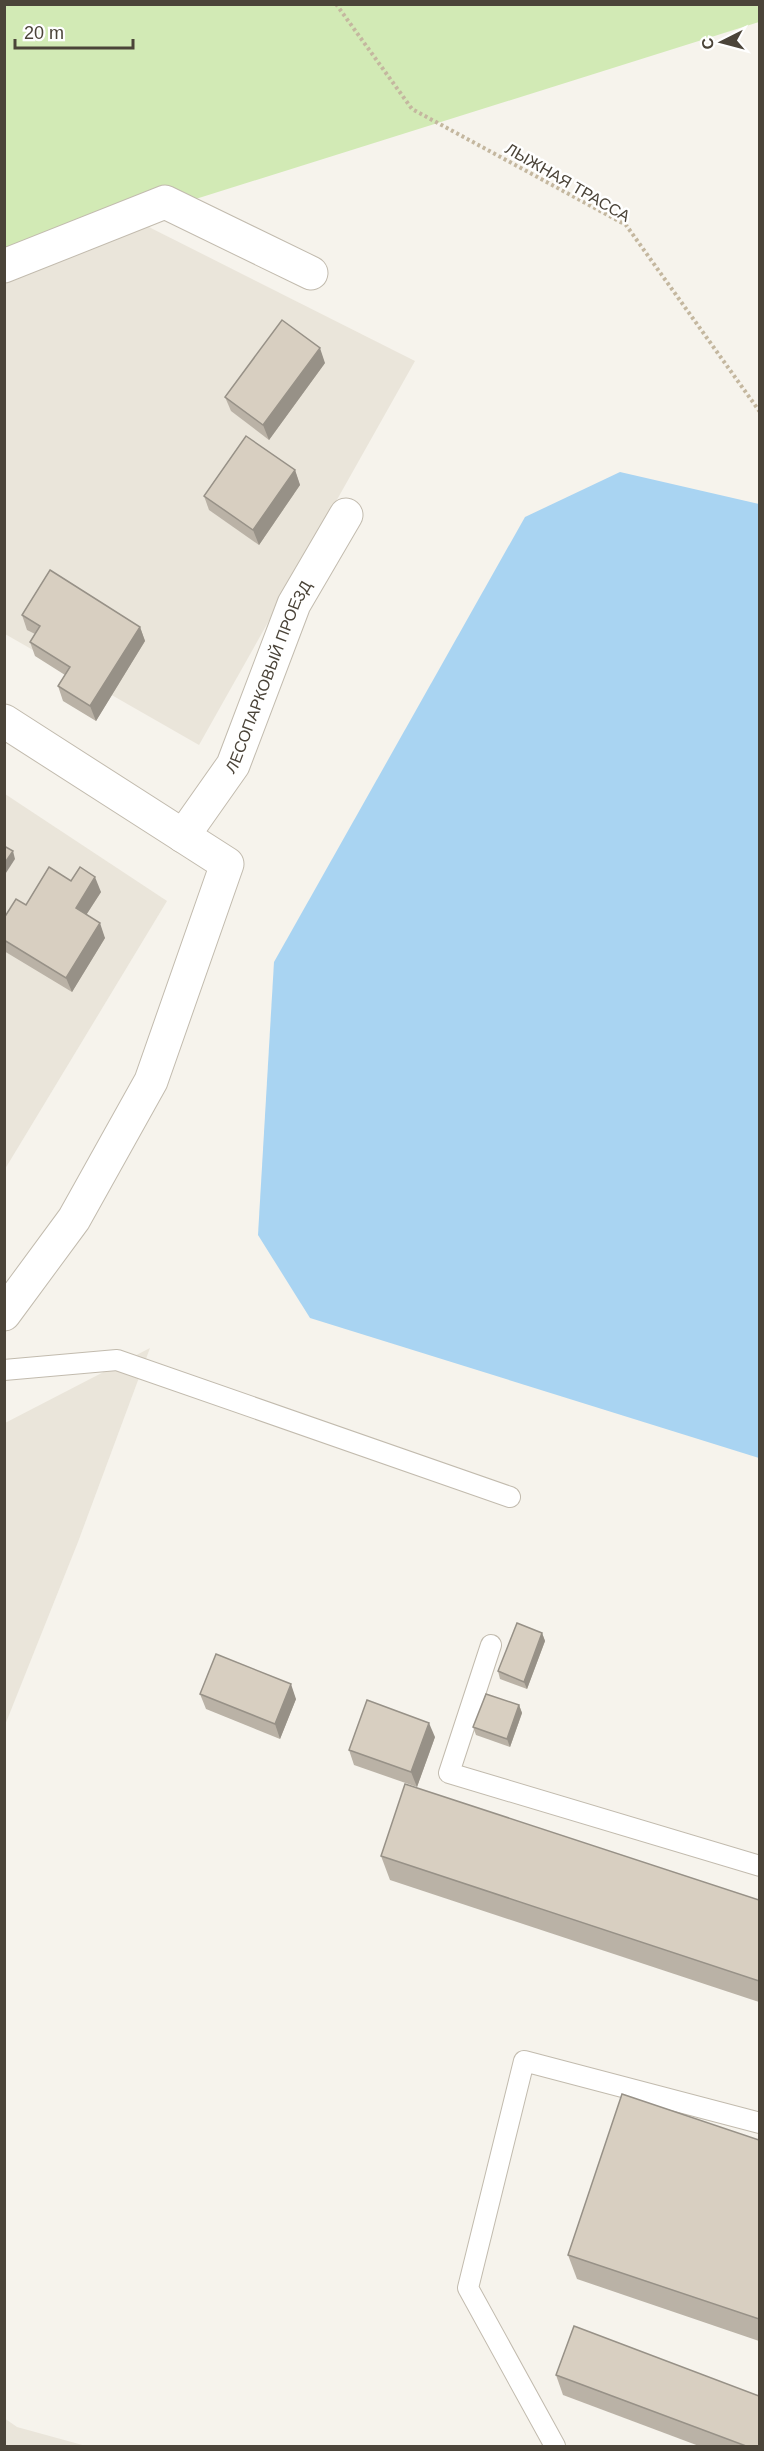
<svg xmlns="http://www.w3.org/2000/svg" width="764" height="2451" font-family="Helvetica,sans-serif">
	<style>
		.residential { fill: #eae5da }
		.green { fill: #d2eab5 }
		.water { fill: #a9d4f2 }
		.lines { fill: none; stroke-linecap: round; stroke-linejoin: round }
		.service-casing { stroke: #c2bbae; stroke-width: 22 }
		.minor-casing { stroke: #c2bbae; stroke-width: 35 }
		.path { stroke: #c4b79f; stroke-width: 4; stroke-dasharray: 3 3; stroke-linecap: butt }
		.service { stroke: #fff; stroke-width: 20 }
		.minor { stroke: #fff; stroke-width: 33 }
		.wall { fill: #bab2a6 }
		.shaded-wall { fill: #979187 }
		.building { fill: #d8cfc1; stroke: #979187; stroke-width: 1.5 }
		.labels { text-anchor: middle; stroke-width: 5; stroke-linejoin: round; paint-order: stroke }
		.street-label { font-size: 16px; fill: #4b4439; stroke: #fff }
	</style>
	<rect width="100%" height="100%" fill="#f6f3ec"/>
	<g class="residential">
		<path d="M129,217L415,361L199,745L5,634L4,272Z"/>
		<path d="M5,794L167,901L5,1169Z"/>
		<path d="M150,1348L78,1542L5,1725V1423Z"/>
		<path d="M4,2418L17,2427L86,2446H5Z"/>
	</g>
	<path class="green" d="M5,5H759V22L94,231L5,265Z"/>
	<path class="water" d="M620,472L759,504V1458L310,1318L258,1235L274,962L525,517Z"/>
	<g class="lines">
		<defs>
			<g id="service">
				<path d="M4,1370L117,1360L510,1497"/>
				<path d="M491,1645L449,1773L760,1866"/>
				<path d="M555,2446L468,2288L524,2061L760,2123"/>
			</g>
			<g id="minor">
				<path d="M4,266L165,202L311,273"/>
				<path d="M4,721L227,864L151,1081L74,1219L4,1314"/>
				<path id="s1" d="M183,836L233,765L294,604L346,515"/>
			</g>
		</defs>
		<use href="#service" class="service-casing"/>
		<use href="#minor" class="minor-casing"/>
		<path class="path" d="M336,4L412,109L626,225L760,412"/>
		<use href="#service" class="service"/>
		<use href="#minor" class="minor"/>
	</g>
	<g class="wall">
		<path d="M325,363L269,440L231,411L225,397Z"/>
		<path d="M295,470L300,485L259,545L209,510L204,496Z"/>
		<path d="M22,615L140,627L145,641L96,721L63,701L58,686L65,675L35,656L30,642L35,634L27,630Z"/>
		<path d="M71,881L101,892L86,915L105,938L72,992L4,951V918L26,905Z"/>
		<path d="M542,1633L545,1641L527,1689L500,1679L498,1671Z"/>
		<path d="M200,1694L296,1699L280,1739L206,1709Z"/>
		<path d="M519,1705L522,1713L510,1747L476,1735L473,1727Z"/>
		<path d="M435,1737L417,1787L354,1765L349,1750Z"/>
		<path d="M381,1856L759,1900V2002L390,1880Z"/>
		<path d="M759,2140V2341L577,2279L568,2255Z"/>
		<path d="M556,2375L759,2446H699L563,2395Z"/>
	</g>
	<g class="shaded-wall">
		<path d="M320,348L325,363L269,440L263,425Z"/>
		<path d="M295,470L300,485L259,545L253,530Z"/>
		<path d="M140,627L145,641L96,721L90,706Z"/>
		<path d="M13,851L15,859L4,876V864Z"/>
		<path d="M95,877L101,892L81,923L76,908Z"/>
		<path d="M100,923L105,938L72,992L66,978Z"/>
		<path d="M542,1633L545,1641L527,1689L524,1682Z"/>
		<path d="M291,1684L296,1699L280,1739L275,1724Z"/>
		<path d="M519,1705L522,1713L510,1747L507,1739Z"/>
		<path d="M429,1723L435,1737L417,1787L411,1772Z"/>
	</g>
	<g class="building">
		<path d="M282,320L320,348L263,425L225,397Z"/>
		<path d="M246,436L295,470L253,530L204,496Z"/>
		<path d="M50,570L140,627L90,706L58,686L70,667L30,642L40,626L22,615Z"/>
		<path d="M4,846L13,851L4,864Z"/>
		<path d="M49,867L71,881L80,867L95,877L76,908L100,923L66,978L4,940V918L16,899L26,905Z"/>
		<path d="M517,1623L542,1633L524,1682L498,1671Z"/>
		<path d="M216,1654L291,1684L275,1724L200,1694Z"/>
		<path d="M486,1694L519,1705L507,1739L473,1727Z"/>
		<path d="M367,1700L429,1723L411,1772L349,1750Z"/>
		<path d="M405,1784L759,1900V1981L381,1856Z"/>
		<path d="M622,2094L759,2140V2319L568,2255Z"/>
		<path d="M574,2326L759,2396V2446H746L556,2375Z"/>
	</g>
	<g class="labels">
		<g class="street-label">
			<text transform="translate(568 182) rotate(30)" y="6">ЛЫЖНАЯ ТРАССА</text>
			<text dy="6" stroke="none"><textPath href="#s1" startOffset="182">ЛЕСОПАРКОВЫЙ ПРОЕЗД</textPath></text>
		</g>
	</g>
	<rect width="764" height="2451" fill="none" stroke="#4b4439" stroke-width="12"/>
	<g transform="translate(722 42) rotate(264)" stroke="#ffffff" stroke-width="4.5" paint-order="stroke">
	<path d="M0-4.5L10 22L0 15L-10 22Z" fill="#4b4439"/>
	<text y="-9" font-size="16" font-weight="bold" text-anchor="middle" fill="#4b4439">С</text>
	</g>
	<path d="M15 39v9h118v-9" fill="none" stroke="#4b4439" stroke-width="3"/>
	<text x="24" y="39" font-size="18" fill="#4b4439" stroke="#ffffff" stroke-width="4.5" paint-order="stroke">20 m</text>
</svg>
